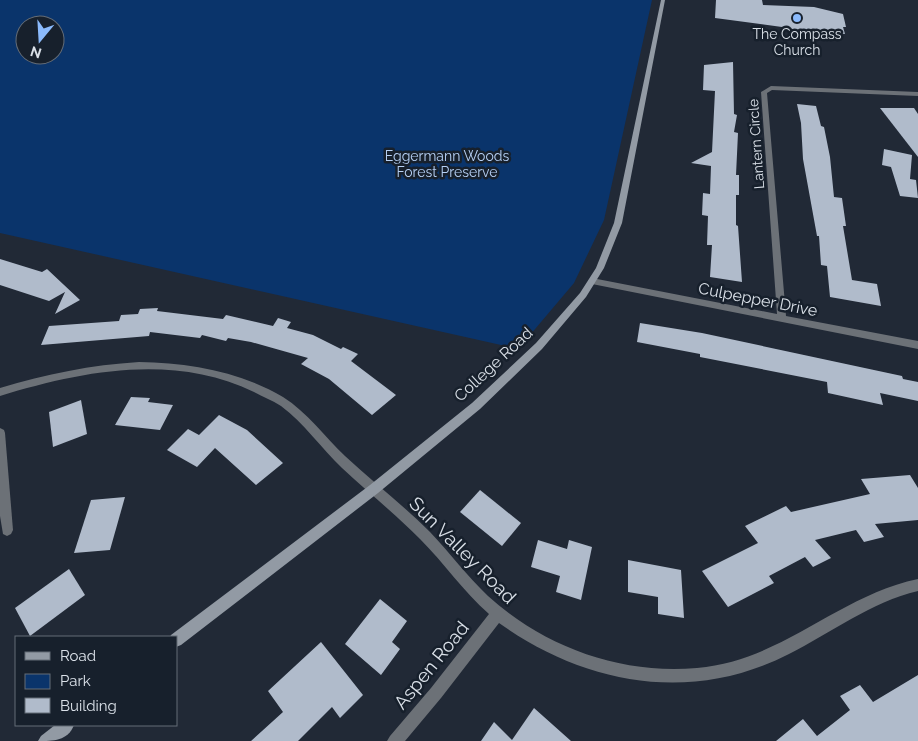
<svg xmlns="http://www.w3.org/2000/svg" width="918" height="741" font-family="Raleway,sans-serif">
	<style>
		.green { fill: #0a346b; fill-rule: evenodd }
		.building { fill: #b0bbcb }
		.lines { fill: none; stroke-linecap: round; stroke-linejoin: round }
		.minor { fill: #6c7177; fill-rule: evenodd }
		.secondary { fill: #929aa4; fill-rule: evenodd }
		.poi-dot { fill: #8bbafc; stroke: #17202c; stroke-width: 2 }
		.labels { text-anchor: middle; stroke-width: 5; stroke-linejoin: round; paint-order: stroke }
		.far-poi-label { font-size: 14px; fill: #dae0e8; stroke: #17202c }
		.far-street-label { font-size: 14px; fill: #dae0e8; stroke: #17202c }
		.far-park-label { font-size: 14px; fill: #b6d0f5; stroke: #17202c }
		.street-label { font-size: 16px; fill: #dae0e8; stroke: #17202c }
		.near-street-label { font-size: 19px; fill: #dae0e8; stroke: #17202c }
	</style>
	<rect width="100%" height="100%" fill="#212936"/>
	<path class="green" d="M0,0H652L604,220L574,283L519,348H515L0,233ZM25,25H55V55H25Z"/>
	<g class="building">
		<path d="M716,0H762L763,5L814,7L843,14L846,27H843L845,34L822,31H813V34L792,32V29L782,27L715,18Z"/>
		<path d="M733,62L734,114L737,115L734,132L738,133L736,175H739V195H736V225L738,226L742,282L710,277L712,245H707L708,216L702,215L703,193L710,194L711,166L691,163L712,152L715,91L703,90L704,65Z"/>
		<path d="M797,104L816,106L821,126L824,127L830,157L834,197L842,198L846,226H843L852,280L877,284L881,306L830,297L827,266L821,265L819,236H817L803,159L801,123Z"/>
		<path d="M880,108H914L918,114V157Z"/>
		<path d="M884,149L912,155L910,179L916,180L918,198L900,196L891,167L882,165Z"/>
		<path d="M0,259L42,272L47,269L80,300L55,314L65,292L49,301L0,285Z"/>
		<path d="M158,308L157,311L223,319L226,315L273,326L278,318L291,322L287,328L313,335L341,349L343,347L358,354L351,361L396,395L372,415L329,379L301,364L308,358L251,342L228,338L226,341L202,335L200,338L150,332L149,336L41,345L49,326L119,321L121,315L138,314L140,309Z"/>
		<path d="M640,323L702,333L902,376L903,379L918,382V401L880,393L883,405L828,393L827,382L700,357V354L637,342Z"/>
		<path d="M131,397L150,398L148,402L173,405L160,430L115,425Z"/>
		<path d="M81,400L87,434L53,447L49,412Z"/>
		<path d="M219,415L247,430L283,463L256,485L215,448L197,467L167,450L188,429L199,435Z"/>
		<path d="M910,475L918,488V520L875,524L884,537L864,542L856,530L815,540L831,558L813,567L805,557L769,576L774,583L728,607L702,571L758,543L745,526L786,506L791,512L870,494L861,479Z"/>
		<path d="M480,490L521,523L502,546L460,512Z"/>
		<path d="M125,497L110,550L74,553L91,500Z"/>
		<path d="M538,540L567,549L569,540L592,547L581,600L556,592L560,576L531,567Z"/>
		<path d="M628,560L681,570L684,618L658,614V597L628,592Z"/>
		<path d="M69,569L85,595L30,636L15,608Z"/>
		<path d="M380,599L407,621L392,642L400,649L381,675L345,644Z"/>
		<path d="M321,642L363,695L340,718L332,707L298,741H251L283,712L268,691Z"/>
		<path d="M918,675V741H776L803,719L817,736L850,710L840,696L860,685L873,702Z"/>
		<path d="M534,708L571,741H481L494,722L512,740Z"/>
	</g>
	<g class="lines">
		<g class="minor">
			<path d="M771,86L918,92V96L772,90L767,93L786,316L918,341V349L592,284L588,281L592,278L777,314L761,92Z"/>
			<path d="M139,362C189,363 239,371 283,397C307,412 325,437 345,456C373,482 403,505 430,532C450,553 467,576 488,596C544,647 621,675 697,668C784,660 837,596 918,579V591C871,602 831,633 789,654C692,704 585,685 499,623L441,698L405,741H387L390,736L431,688L489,614C463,591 444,563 420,539C395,514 368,492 342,468C321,448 304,423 281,406C272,400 263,397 254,392C173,353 82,371 0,396V388C46,374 91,365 139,362Z"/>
			<path d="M0,428L4,430L5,433L13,530L11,534L7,536L3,534L0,516Z"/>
		</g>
		<g class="secondary">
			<path d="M661,0H665L622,223L604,268L586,297L542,349L480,409L378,493L181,645L176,647V637H170L171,635L370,485L472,403L536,343L580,293L596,268L614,223Z"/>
			<path d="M55,725H74C68,741 53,741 38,741L41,736Z"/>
		</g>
	</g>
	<circle class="poi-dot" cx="797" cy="18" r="5"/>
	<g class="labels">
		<g class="far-poi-label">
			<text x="797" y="39">The Compass<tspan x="797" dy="16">Church</tspan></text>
		</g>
		<g class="far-street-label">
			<text transform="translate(756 144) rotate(-94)" y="5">Lantern Circle</text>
		</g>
		<g class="far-park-label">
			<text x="447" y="161">Eggermann Woods<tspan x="447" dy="16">Forest Preserve</tspan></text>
		</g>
		<g class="street-label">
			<text transform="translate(758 299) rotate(11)" y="6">Culpepper Drive</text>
			<text transform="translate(493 364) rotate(-43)" y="6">College Road</text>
		</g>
		<g class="near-street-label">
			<text transform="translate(463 550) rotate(45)" y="7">Sun Valley Road</text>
			<text transform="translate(431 665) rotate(-51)" y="7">Aspen Road</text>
		</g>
	</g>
	<rect x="15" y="636" width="162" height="90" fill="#17202c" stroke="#656d77"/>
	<rect x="25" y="652" width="25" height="8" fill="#929aa4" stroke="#656d77"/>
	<text x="60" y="661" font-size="15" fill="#dae0e8">Road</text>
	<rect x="25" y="674" width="25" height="15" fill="#0a346b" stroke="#656d77"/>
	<text x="60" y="686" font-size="15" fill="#dae0e8">Park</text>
	<rect x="25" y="698" width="25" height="15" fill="#b0bbcb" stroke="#656d77"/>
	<text x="60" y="711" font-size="15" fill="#dae0e8">Building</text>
	<g transform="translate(40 40) rotate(198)"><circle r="24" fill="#17202c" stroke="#656d77"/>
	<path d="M0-4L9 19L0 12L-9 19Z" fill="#8bbafc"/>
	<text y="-8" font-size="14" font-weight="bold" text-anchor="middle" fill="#dae0e8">N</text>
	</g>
</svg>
